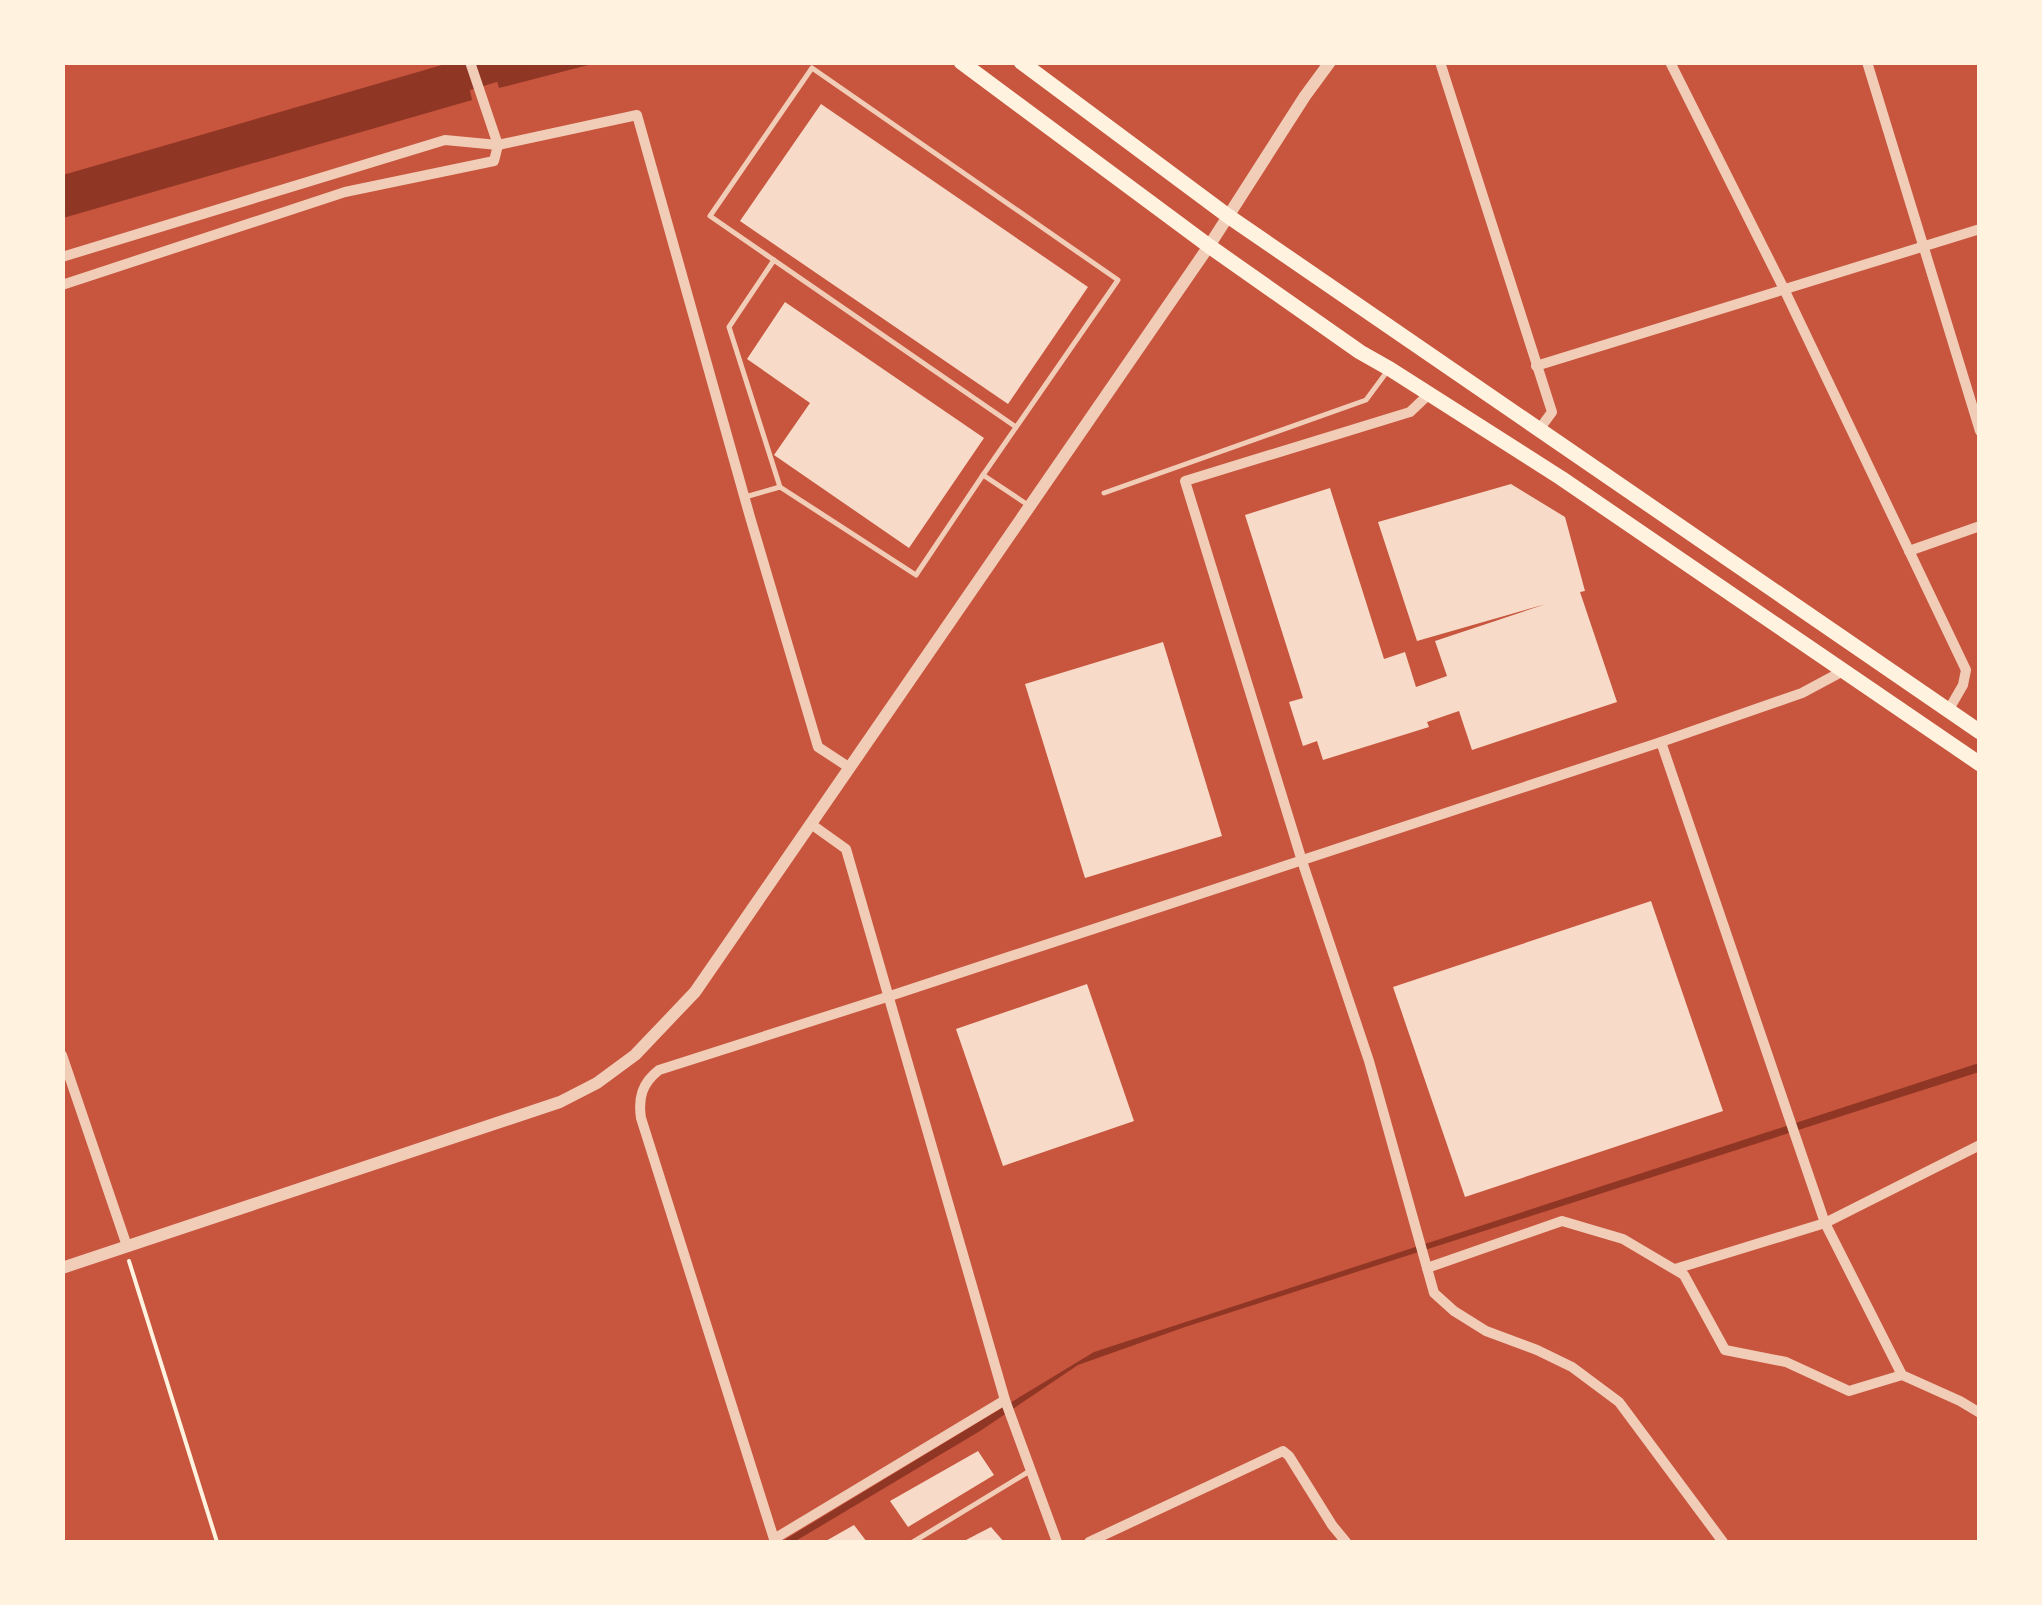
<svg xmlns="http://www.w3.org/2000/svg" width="2042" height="1605" font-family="'Fira Sans',sans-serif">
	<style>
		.water { fill: #8f3625 }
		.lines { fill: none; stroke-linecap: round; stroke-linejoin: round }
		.river { stroke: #8f3625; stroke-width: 32 }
		.building { fill: #f7dbc8 }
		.path { stroke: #fff3e0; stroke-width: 4 }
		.service { stroke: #f1ccb7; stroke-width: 5 }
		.minor { stroke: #f1ccb7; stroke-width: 10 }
		.tertiary { stroke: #f1ccb7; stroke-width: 12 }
		.primary { stroke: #fff3e0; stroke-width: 15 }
	</style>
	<rect width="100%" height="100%" fill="#c8553d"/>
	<g class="water">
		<path d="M449,63H464L472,100L63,218V175Z"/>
		<path d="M492,63V62L596,63L499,88Z"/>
		<path d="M1979,1063V1072L1185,1327L1078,1365L980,1431L794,1542H781L1094,1352Z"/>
	</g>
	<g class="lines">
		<path class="river" d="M435,84L508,62"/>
	</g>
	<g class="building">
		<path d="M821,104L1088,287L1008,404L740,221Z"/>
		<path d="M785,302L984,438L909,548L774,455L810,403L747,359Z"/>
		<path d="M1511,484L1565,517L1585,591L1580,592L1617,702L1472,750L1459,711L1427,722L1429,727L1323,760L1317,741L1303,746L1289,702L1303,698L1245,515L1330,488L1384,659L1405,652L1416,687L1447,676L1435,641L1546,604L1417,641L1378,522Z"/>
		<path d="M1163,642L1222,836L1085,878L1025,684Z"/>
		<path d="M1651,901L1723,1111L1465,1197L1393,987Z"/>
		<path d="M1087,984L1134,1121L1003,1166L956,1029Z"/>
		<path d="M978,1451L994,1475L908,1527L890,1501Z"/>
		<path d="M854,1525L867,1542H824Z"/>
		<path d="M991,1527L1004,1542H962Z"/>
	</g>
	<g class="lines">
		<path class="path" d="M129,1261L217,1542"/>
		<g class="service">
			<path d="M774,260L729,327L780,487L916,575L983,475"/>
			<path d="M1016,427L710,216L812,68L1118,280L983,475L1028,505"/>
			<path d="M1104,493L1366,400L1386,373"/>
			<path d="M745,497L780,487"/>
			<path d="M913,1542L1028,1472"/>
		</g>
		<g class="minor">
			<path d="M1440,62L1552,412L1538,431"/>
			<path d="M1670,62L1784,289L1966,670L1963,685L1948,711"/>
			<path d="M1867,62L1980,431"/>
			<path d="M62,257L445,140L498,145L637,115L750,517L818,747L850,768"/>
			<path d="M62,285L345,192L494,161L498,145L470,62"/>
			<path d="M1536,366L1980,229"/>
			<path d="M1428,395L1410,412L1185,481L1302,861L1369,1061L1434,1293L1454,1311L1486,1331L1537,1350L1572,1367L1619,1402L1723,1542"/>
			<path d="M1909,551L1980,526"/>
			<path d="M1661,742L1825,1223L1902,1375L1960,1401L1980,1413"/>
			<path d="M811,824L846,849L1005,1400L1057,1542"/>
			<path d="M62,1055L127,1246"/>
			<path d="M1427,1268L1562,1221L1623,1239L1684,1275L1725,1350L1786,1362L1849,1391L1902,1375"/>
			<path d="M1675,1269L1825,1223L1980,1145"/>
			<path d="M1005,1400L774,1539L641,1118C638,1098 642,1083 659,1070L887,997L1661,742L1802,693L1843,671"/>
			<path d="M1089,1542L1283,1451L1289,1456L1332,1525L1346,1542"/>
		</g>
		<path class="tertiary" d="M62,1268L560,1102L597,1083L635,1055L695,992L1209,246L1305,96L1330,62"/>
		<g class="primary">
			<path d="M961,62L1209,246L1360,352L1390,369L1561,478L1980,764"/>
			<path d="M1021,62L1228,216L1980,732"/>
		</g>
	</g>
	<rect width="2042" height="1605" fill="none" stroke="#fff3e0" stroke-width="130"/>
</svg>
